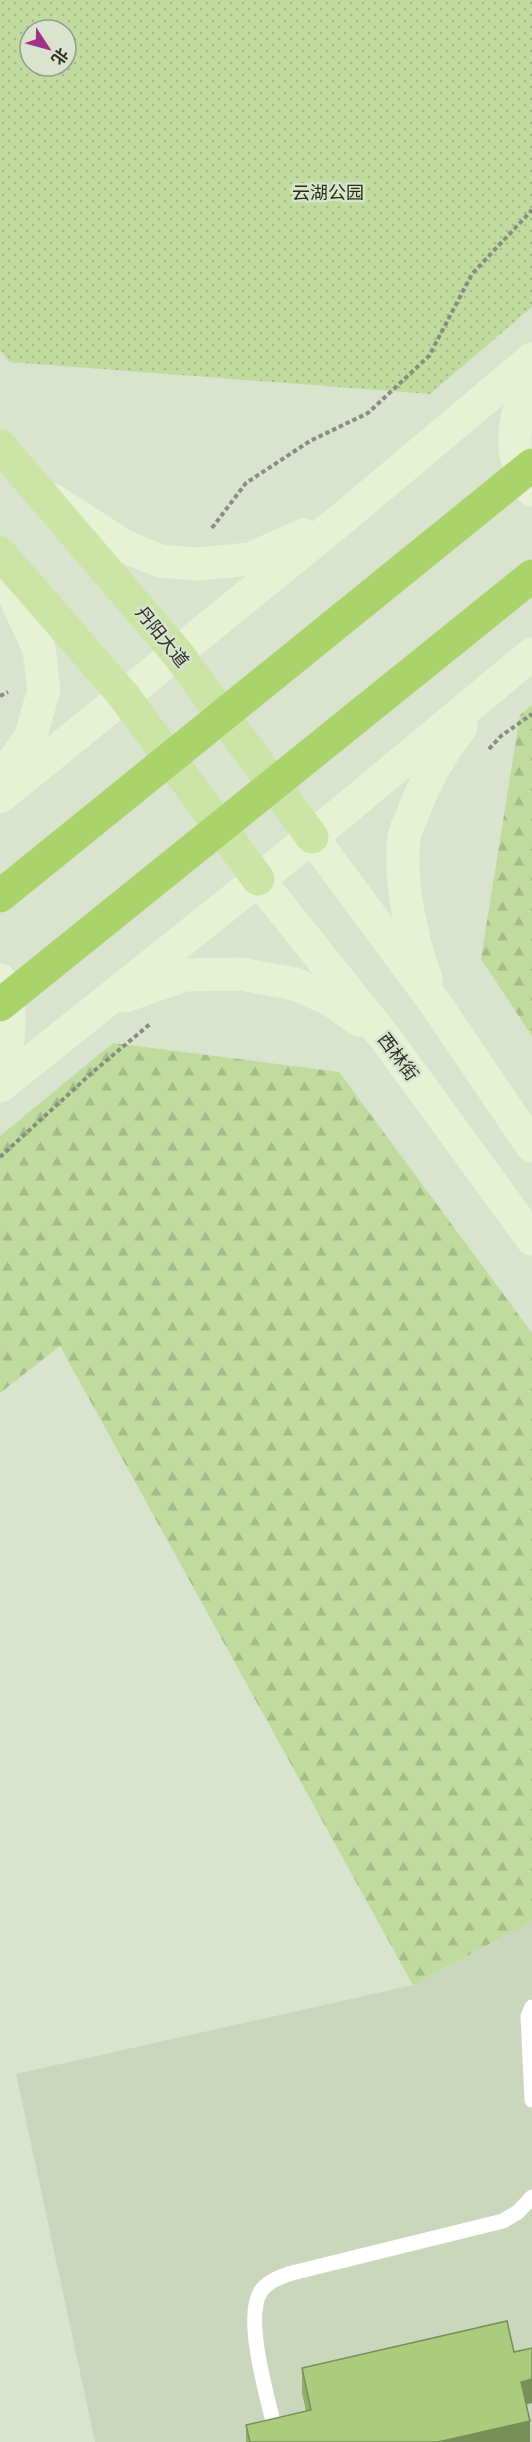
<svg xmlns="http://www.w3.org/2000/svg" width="532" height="2442" font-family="'Nunito Sans','Noto Sans SC',sans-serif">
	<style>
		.built { fill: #cbd7bc }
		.grass { fill: url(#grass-dots); fill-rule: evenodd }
		.forest { fill: url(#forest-firs) }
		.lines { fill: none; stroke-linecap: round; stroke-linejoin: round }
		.path { stroke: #878e7f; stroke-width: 4; stroke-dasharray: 4.5 3; stroke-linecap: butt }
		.lane { stroke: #fff; stroke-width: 15 }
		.secondary { stroke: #e6f2d3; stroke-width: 33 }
		.primary { stroke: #cce5a7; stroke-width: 33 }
		.highway { stroke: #aad36c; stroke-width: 33 }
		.wall { fill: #93af6b }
		.shaded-wall { fill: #788f57 }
		.building { fill: #abcc7c; stroke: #788f57; stroke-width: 1.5 }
		.labels { text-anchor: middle; stroke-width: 5; stroke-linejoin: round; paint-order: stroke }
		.park-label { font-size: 18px; fill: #253211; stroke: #d9e3ce }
		.street-label { font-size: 18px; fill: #2c3028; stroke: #d9e3ce }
	</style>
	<defs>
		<pattern id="grass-dots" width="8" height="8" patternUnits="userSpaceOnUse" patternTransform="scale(1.5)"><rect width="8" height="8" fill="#c0db9e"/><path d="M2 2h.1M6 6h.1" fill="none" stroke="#a5bc88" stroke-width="1.8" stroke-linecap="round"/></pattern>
		<pattern id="forest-firs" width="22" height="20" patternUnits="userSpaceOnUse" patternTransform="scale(1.5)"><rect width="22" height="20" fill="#c0db9e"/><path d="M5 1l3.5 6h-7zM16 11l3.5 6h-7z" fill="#a5bc88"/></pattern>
	</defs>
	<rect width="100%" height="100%" fill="#d9e3ce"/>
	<path class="built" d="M532,1921V2442H95L16,2074L413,1985Z"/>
	<path class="grass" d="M0,0H532V307L430,394L10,362L0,350ZM30,30H66V66H30Z"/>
	<g class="forest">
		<path d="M532,705V1036L481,959L520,715Z"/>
		<path d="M113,1043L339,1072L532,1333V1921L413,1985L60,1346L0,1393V1136Z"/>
	</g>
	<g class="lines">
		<g class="path">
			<path d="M212,528L246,483L310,441L368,413L429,356L472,274L532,210"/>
			<path d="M0,696L8,692"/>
			<path d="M489,749L501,736L532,714"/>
			<path d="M0,1157L94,1071L150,1024"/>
		</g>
		<g class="lane">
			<path d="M532,2007L528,2016L532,2100"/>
			<path d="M278,2442C271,2409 242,2319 261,2291C267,2282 282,2276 292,2273L503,2221L518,2212L532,2197"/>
		</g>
		<g class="secondary">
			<path d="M532,375C515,411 504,456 532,490"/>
			<path d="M53,500L124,546L160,561L197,564L250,559L303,535"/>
			<path d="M0,565L39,649L44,690L30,738L0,780"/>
			<path d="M0,797L343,518L532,359"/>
			<path d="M312,837L435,1003L532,1146"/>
			<path d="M258,879L386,1039L532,1239"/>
			<path d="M426,979C411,938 399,881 404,837C405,830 409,822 412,816C424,783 440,754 461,727"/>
			<path d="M0,980C13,1002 11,1044 0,1066"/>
			<path d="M125,996L185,975L241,974L295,984L331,1000L359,1020"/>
			<path d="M0,1086L312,837L532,654"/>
		</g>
		<g class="primary">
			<path d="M0,446L177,653L312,837"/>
			<path d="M0,553L124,696L258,879"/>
		</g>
		<g class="highway">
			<path d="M0,896L532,465"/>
			<path d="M0,1005L532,576"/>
		</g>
	</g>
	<path class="wall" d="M302,2368L526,2405L530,2442H246V2425L306,2411L302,2393Z"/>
	<g class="shaded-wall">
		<path d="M532,2379V2403L521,2406V2382Z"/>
		<path d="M530,2421V2442H438Z"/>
	</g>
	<path class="building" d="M507,2321L514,2352L532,2348V2379L521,2382L530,2421L438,2442H250L246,2425L311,2410L302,2368Z"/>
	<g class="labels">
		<g class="park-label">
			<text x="328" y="199">云湖公园</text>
		</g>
		<g class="street-label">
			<text transform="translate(162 637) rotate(51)" y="6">丹阳大道</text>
			<text transform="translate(398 1057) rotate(53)" y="6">西林街</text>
		</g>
	</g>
	<g transform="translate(48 48) rotate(126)"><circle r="28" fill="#d9e3ce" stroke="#949b8c" stroke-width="1.5"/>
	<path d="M0-4.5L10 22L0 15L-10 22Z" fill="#a2308b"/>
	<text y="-9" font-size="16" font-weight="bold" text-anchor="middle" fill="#2c3028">北</text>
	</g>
</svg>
